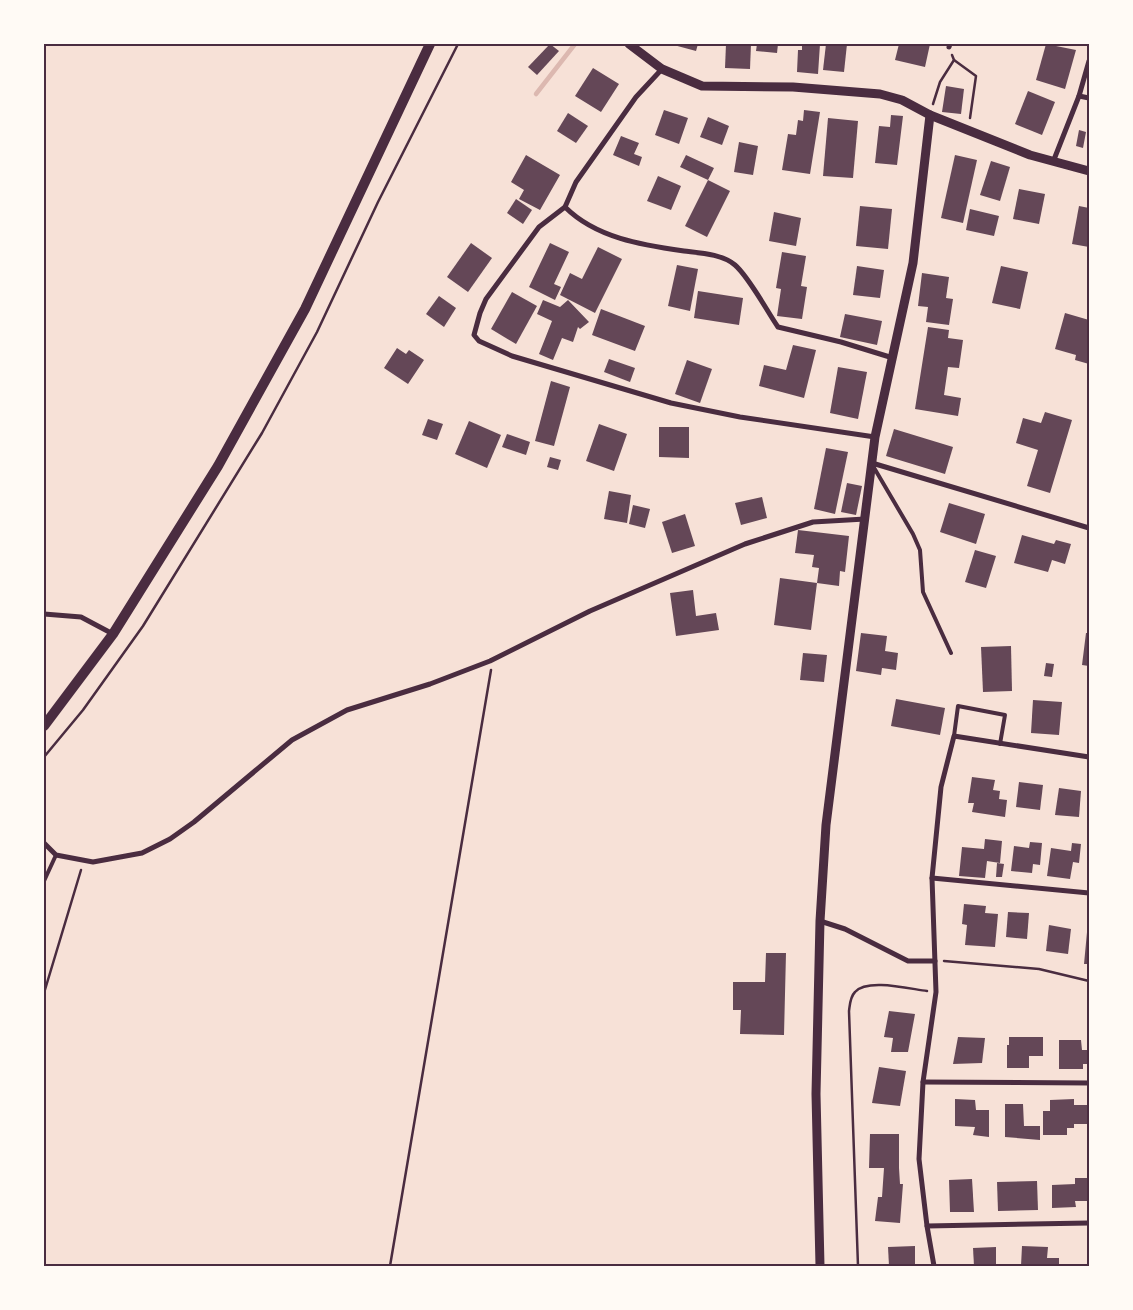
<svg xmlns="http://www.w3.org/2000/svg" width="1133" height="1310" font-family="Quicksand,sans-serif">
	<style>
		.lines { fill: none; stroke-linecap: round; stroke-linejoin: round }
		.stream { stroke: #dcb8b0; stroke-width: 4.5 }
		.building { fill: #644757 }
		.path { stroke: #4a2c40; stroke-width: 2.5 }
		.service { stroke: #4a2c40; stroke-width: 4 }
		.minor { stroke: #4a2c40; stroke-width: 5 }
		.tertiary { stroke: #4a2c40; stroke-width: 9 }
		.secondary { stroke: #4a2c40; stroke-width: 10 }
		.neatline { fill: none; stroke: #4a2c40; stroke-width: 2 }
	</style>
	<rect width="100%" height="100%" fill="#f7e1d7"/>
	<g class="lines">
		<path class="stream" d="M536,94L575,44"/>
	</g>
	<g class="building">
		<path d="M550,44L559,51L537,75L528,67Z"/>
		<path d="M670,44H698L696,51Z"/>
		<path d="M726,44H751L750,69L725,68Z"/>
		<path d="M757,44H778L777,53L756,51Z"/>
		<path d="M802,44H820L818,74L797,72L798,50H802Z"/>
		<path d="M826,44H847L844,72L823,70Z"/>
		<path d="M899,44H930L925,67L895,60Z"/>
		<path d="M1046,44L1076,50L1065,89L1036,80Z"/>
		<path d="M593,68L619,84L601,112L575,96Z"/>
		<path d="M946,86L964,89L961,114L942,112Z"/>
		<path d="M1028,91L1055,102L1042,135L1015,124Z"/>
		<path d="M664,110L688,118L679,144L655,135Z"/>
		<path d="M804,110L820,112L810,174L782,170L788,134L796,135L798,120L803,121Z"/>
		<path d="M568,113L588,126L576,143L557,131Z"/>
		<path d="M891,115L903,116L897,165L875,163L879,126L890,127Z"/>
		<path d="M708,117L729,126L722,145L700,137Z"/>
		<path d="M828,118L858,121L853,178L823,176Z"/>
		<path d="M1079,130L1086,132L1083,148L1076,146Z"/>
		<path d="M621,136L639,143L634,154L642,157L639,166L613,155Z"/>
		<path d="M739,142L758,146L753,175L734,172Z"/>
		<path d="M526,155L560,175L540,210L519,199L524,190L511,182Z"/>
		<path d="M686,155L714,168L708,180L730,191L707,237L685,226L708,180L680,167Z"/>
		<path d="M955,155L977,160L963,223L941,218Z"/>
		<path d="M991,161L1010,167L1000,201L980,195Z"/>
		<path d="M658,176L681,186L671,210L647,201Z"/>
		<path d="M1019,189L1045,194L1039,224L1013,219Z"/>
		<path d="M516,199L532,210L523,224L507,213Z"/>
		<path d="M860,206L892,209L888,249L856,246Z"/>
		<path d="M1079,206L1089,208V247L1072,244Z"/>
		<path d="M970,209L999,216L994,236L966,230Z"/>
		<path d="M774,212L801,218L796,246L769,241Z"/>
		<path d="M471,243L492,258L468,292L447,277Z"/>
		<path d="M550,243L569,252L554,284L561,287L555,300L529,287Z"/>
		<path d="M598,247L622,259L595,313L560,295L570,273L582,279Z"/>
		<path d="M782,252L806,256L801,286L807,287L802,319L777,316L781,289L776,288Z"/>
		<path d="M677,265L698,269L690,311L668,306Z"/>
		<path d="M857,266L884,270L880,298L853,295Z"/>
		<path d="M1001,266L1028,272L1020,309L992,303Z"/>
		<path d="M922,273L949,277L946,298L953,299L949,325L926,322L928,307L918,306Z"/>
		<path d="M698,291L743,298L739,325L694,318Z"/>
		<path d="M512,292L537,306L516,344L491,329Z"/>
		<path d="M439,296L456,308L444,327L426,314Z"/>
		<path d="M543,300L560,307L568,300L589,322L580,329L578,327L573,342L562,338L553,360L539,354L552,321L537,314Z"/>
		<path d="M601,309L645,326L635,351L592,335Z"/>
		<path d="M1065,313L1089,320V364L1075,360L1076,355L1055,349Z"/>
		<path d="M845,314L882,321L877,345L840,337Z"/>
		<path d="M928,327L949,330L948,338L963,340L959,368L948,367L944,395L961,398L958,416L915,409Z"/>
		<path d="M793,345L816,350L804,398L759,386L764,365L786,370Z"/>
		<path d="M397,348L406,354L409,350L424,360L408,384L384,368Z"/>
		<path d="M609,359L635,368L630,382L604,372Z"/>
		<path d="M687,360L712,369L700,403L675,394Z"/>
		<path d="M838,367L867,372L858,419L830,413Z"/>
		<path d="M551,381L570,387L554,446L535,441Z"/>
		<path d="M1045,412L1072,420L1050,493L1027,486L1038,450L1016,443L1023,418L1041,423Z"/>
		<path d="M428,419L443,424L437,440L422,435Z"/>
		<path d="M469,421L501,435L487,468L455,454Z"/>
		<path d="M599,424L627,434L614,471L586,461Z"/>
		<path d="M659,427H689V458L659,457Z"/>
		<path d="M894,429L953,447L945,474L886,456Z"/>
		<path d="M507,434L530,442L526,455L502,447Z"/>
		<path d="M826,448L848,452L835,514L814,509Z"/>
		<path d="M550,457L561,460L558,470L547,467Z"/>
		<path d="M847,483L862,486L856,515L841,512Z"/>
		<path d="M609,491L631,495L627,523L604,519Z"/>
		<path d="M762,497L767,518L741,525L735,503Z"/>
		<path d="M949,503L985,514L976,544L940,532Z"/>
		<path d="M633,505L650,509L645,528L629,524Z"/>
		<path d="M685,514L695,546L672,553L662,522Z"/>
		<path d="M798,530L849,536L845,572L840,571L839,586L817,583L811,630L774,625L780,578L817,583L819,568L812,567L814,555L795,553Z"/>
		<path d="M1022,535L1054,544L1056,540L1071,544L1065,564L1052,560L1048,572L1014,563Z"/>
		<path d="M975,550L996,556L986,588L965,582Z"/>
		<path d="M693,590L696,616L716,613L719,630L676,636L670,593Z"/>
		<path d="M861,633L887,636L885,651L898,653L896,670L882,668L881,675L856,671Z"/>
		<path d="M1086,633H1089V666L1082,665Z"/>
		<path d="M1011,646L1012,691L983,692L981,647Z"/>
		<path d="M803,653L827,655L824,682L800,680Z"/>
		<path d="M1046,663L1054,664L1052,677L1044,676Z"/>
		<path d="M896,699L945,708L940,735L891,726Z"/>
		<path d="M1033,700L1062,702L1059,735L1031,733Z"/>
		<path d="M972,777L995,780L993,790L1000,791L999,799L1007,800L1005,817L972,812L974,803H968Z"/>
		<path d="M1019,782L1043,785L1040,810L1016,807Z"/>
		<path d="M1059,788L1081,791L1079,817L1055,815Z"/>
		<path d="M985,839L1002,841L1000,863L987,861L985,878L959,876L962,847L984,849Z"/>
		<path d="M1030,842L1042,843L1040,865L1033,864L1032,873L1011,871L1014,846L1029,848Z"/>
		<path d="M1072,843L1081,844L1079,863L1073,862L1070,879L1047,876L1051,848L1071,851Z"/>
		<path d="M997,863L1004,864L1002,877H996Z"/>
		<path d="M964,904L986,906L985,913L998,914L995,947L965,945L967,925L962,924Z"/>
		<path d="M1008,912L1029,913L1027,939L1006,937Z"/>
		<path d="M1049,925L1071,929L1068,954L1046,951Z"/>
		<path d="M1087,932L1089,933V964H1084Z"/>
		<path d="M766,953H786L784,1035L740,1034L741,1010H733V982H765Z"/>
		<path d="M889,1011L915,1014L908,1052H891L893,1038L884,1037Z"/>
		<path d="M958,1037L985,1038L982,1063L953,1064Z"/>
		<path d="M1009,1037H1043V1056H1029V1068H1007V1045H1009Z"/>
		<path d="M1059,1040H1081L1082,1050H1089V1064H1083V1069H1059Z"/>
		<path d="M879,1067L906,1071L900,1106L872,1103Z"/>
		<path d="M955,1099L975,1100L976,1110H989V1137L973,1135L975,1127L955,1126Z"/>
		<path d="M1074,1099V1105H1088V1124H1074V1128H1067V1135H1043V1111H1050V1100Z"/>
		<path d="M1005,1104H1023L1024,1126H1040V1140L1005,1137Z"/>
		<path d="M870,1134H899V1168L900,1184H903L900,1223L875,1221L878,1197H882L884,1168H869Z"/>
		<path d="M1075,1178H1089V1201H1075L1076,1207L1052,1208V1185L1075,1184Z"/>
		<path d="M972,1179L974,1212H950L949,1180Z"/>
		<path d="M1037,1181L1038,1210L998,1211L997,1182Z"/>
		<path d="M915,1246V1266H889L888,1247Z"/>
		<path d="M1022,1246L1048,1247L1047,1258H1059V1266H1021Z"/>
		<path d="M996,1247V1266H974L973,1248Z"/>
	</g>
	<g class="lines">
		<g class="path">
			<path d="M954,60L976,76L970,118"/>
			<path d="M933,104L940,82L954,60L952,55"/>
			<path d="M44,757L83,710L143,626L262,433L317,332L378,202L458,44"/>
			<path d="M944,961L1039,969L1089,981"/>
			<path d="M44,993L81,870"/>
			<path d="M390,1266L491,670"/>
			<path d="M858,1266L849,1011C850,1004 850,997 855,992C867,978 910,989 927,991"/>
		</g>
		<g class="service">
			<path d="M873,466L913,534L920,550L923,592L951,653"/>
			<path d="M954,736L958,706L1005,715L1000,744"/>
			<path d="M44,881L56,855"/>
		</g>
		<g class="minor">
			<path d="M949,47L950,44"/>
			<path d="M662,69L636,97L576,182L565,207L539,227L486,299L480,313L474,335L479,341L512,356L671,403L740,417L875,437"/>
			<path d="M1079,96L1089,98"/>
			<path d="M1053,162L1079,96L1089,61"/>
			<path d="M565,207C596,238 642,245 684,251C700,253 722,254 735,265C749,277 767,311 778,327L841,342L893,358"/>
			<path d="M872,463L1089,528"/>
			<path d="M44,614L81,617L113,634"/>
			<path d="M44,843L56,855L93,862L142,853L170,839L194,822L292,740L347,710L430,684L490,661L590,611L745,544L813,522L865,519"/>
			<path d="M932,878L1089,893"/>
			<path d="M820,921L845,929L908,961H935"/>
			<path d="M923,1082L1089,1083"/>
			<path d="M927,1226L1089,1223"/>
			<path d="M934,1266L927,1226L919,1159L923,1082L936,992L932,878L941,787L954,736L1089,757"/>
		</g>
		<g class="tertiary">
			<path d="M629,44L662,69L702,86L793,87L880,94L902,100L930,115L1030,155L1089,171"/>
			<path d="M820,1266L816,1094L820,921L826,825L875,437L913,263L930,115"/>
		</g>
		<path class="secondary" d="M44,726L113,634L218,466L305,309L430,44"/>
	</g>
	<rect width="1133" height="1310" fill="none" stroke="#fffaf5" stroke-width="90"/>
	<rect x="45" y="45" width="1043" height="1220" class="neatline"/>
</svg>
